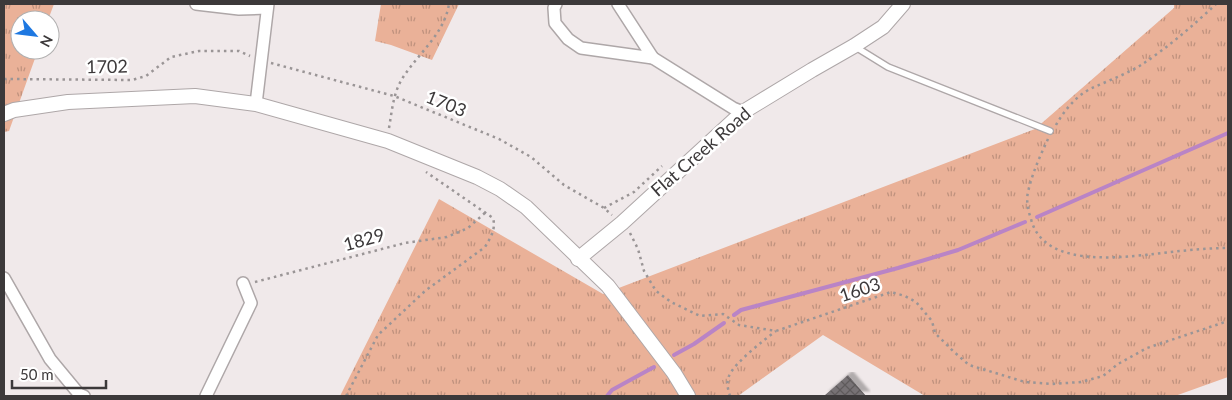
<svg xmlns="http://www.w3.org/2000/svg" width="1232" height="400" font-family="Lato,sans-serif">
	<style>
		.grass { fill: url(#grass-tufts) }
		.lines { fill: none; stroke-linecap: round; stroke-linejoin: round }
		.stream { stroke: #b984c6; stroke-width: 4 }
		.building { fill: url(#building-cross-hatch); filter: url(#shadow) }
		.service-casing { stroke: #aea7a8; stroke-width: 8 }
		.minor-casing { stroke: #aea7a8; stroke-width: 14 }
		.tertiary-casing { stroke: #aea7a8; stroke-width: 16 }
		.path { stroke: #9a9596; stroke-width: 2.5; stroke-dasharray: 2.5 4; stroke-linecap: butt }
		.service { stroke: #fff; stroke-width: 5.5 }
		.minor { stroke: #fff; stroke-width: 11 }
		.tertiary { stroke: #fff; stroke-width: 14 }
		.labels { text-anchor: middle; stroke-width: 5; stroke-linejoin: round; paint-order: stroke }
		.street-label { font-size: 18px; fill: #3c393a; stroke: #fff }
	</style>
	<defs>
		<pattern id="grass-tufts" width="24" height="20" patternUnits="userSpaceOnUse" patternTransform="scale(1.25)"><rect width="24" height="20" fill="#eab198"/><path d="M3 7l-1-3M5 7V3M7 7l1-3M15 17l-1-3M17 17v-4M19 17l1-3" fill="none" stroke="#bf917d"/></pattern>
		<pattern id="building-cross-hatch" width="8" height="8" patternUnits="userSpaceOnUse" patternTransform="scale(1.25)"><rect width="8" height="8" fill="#777275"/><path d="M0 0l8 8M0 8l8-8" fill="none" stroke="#5e5a5c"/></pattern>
		<filter id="shadow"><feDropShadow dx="4.5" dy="-4.5" stdDeviation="1" flood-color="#0004"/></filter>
	</defs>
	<rect width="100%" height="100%" fill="#f0e9ea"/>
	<g class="grass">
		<path d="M4,4H54L48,20H20V50H38L9,131L4,132Z"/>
		<path d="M381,4H459L432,60L391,45L375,41Z"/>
		<path d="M1174,4H1228V377L1175,396H925L823,335L738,396H340L439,199L603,294L1035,129L1174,8Z"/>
	</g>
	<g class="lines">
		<g class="stream">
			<path d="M1037,217L1228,133"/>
			<path d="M734,315L741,310L898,268L958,250L1025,222"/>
			<path d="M674,355L694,344L724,323"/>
			<path d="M607,396L612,390L654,367"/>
		</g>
	</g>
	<path class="building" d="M848,375L866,396H824Z"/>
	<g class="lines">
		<defs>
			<path id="service" d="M854,46L888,67L1050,131"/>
			<g id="minor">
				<path d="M196,4L239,9L267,8"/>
				<path d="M556,4L554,8L555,23L568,39L581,48L653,58L618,4"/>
				<path d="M653,58L733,108L743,112"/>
				<path d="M256,104L268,4"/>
				<path d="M4,278L50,359L79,394L84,396"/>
				<path d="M206,396L251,303L243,283"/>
			</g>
			<g id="tertiary">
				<path d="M4,114L14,110L68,102L195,96L256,104L388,141L477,177L500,189L526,207L608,286L674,373L688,396"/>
				<path d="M578,259L622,223L743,112L812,70L854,46L883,27L903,4"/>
			</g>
		</defs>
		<use href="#service" class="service-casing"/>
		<use href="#minor" class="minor-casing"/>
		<use href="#tertiary" class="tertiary-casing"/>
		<g class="path">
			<path d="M271,63L394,96L499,139L531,157L564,185L604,208L612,215"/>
			<path d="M4,79L132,80L146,76L171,57L199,51H239L250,56"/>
			<path d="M1056,125C1064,111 1075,97 1090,89C1107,81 1125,75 1141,65C1166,49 1195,24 1216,4"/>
			<path d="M389,128C392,111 393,94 402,79C418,53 444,35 449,4"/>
			<path d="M1048,139C1040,156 1032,174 1028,192C1026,201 1028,210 1031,219C1044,272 1132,256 1171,252C1190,250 1209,248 1228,248"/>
			<path d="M604,208L634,192L662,166"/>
			<path d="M630,233L638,249L644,271L656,291L671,302L700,316L723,314L739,325L776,331L891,292L905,296L916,302L932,321L935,333L953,351L969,365L1025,382L1052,384L1081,382L1103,376L1118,364L1147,348L1228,321"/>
			<path d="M255,282L405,243L447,237L468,228L486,212"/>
			<path d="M346,396L378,335L425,291L485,247C491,237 496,229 493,218L426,172"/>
			<path d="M730,396C728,390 726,382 729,376C734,363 764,340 776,331"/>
		</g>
		<use href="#service" class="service"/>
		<use href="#minor" class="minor"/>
		<use href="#tertiary" class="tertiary"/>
	</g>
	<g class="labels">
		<g class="street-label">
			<text transform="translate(107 67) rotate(-1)" y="6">1702</text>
			<text transform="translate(446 104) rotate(22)" y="6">1703</text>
			<text transform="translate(701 152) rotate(-41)" y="6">Flat Creek Road</text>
			<text transform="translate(364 240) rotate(-15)" y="6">1829</text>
			<text transform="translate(860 290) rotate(-18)" y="6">1603</text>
		</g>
	</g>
	<rect width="1232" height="400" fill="none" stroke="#3c393a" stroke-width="10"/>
	<g transform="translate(35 35) rotate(118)"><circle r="24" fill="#ffffff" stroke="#b1b0b0"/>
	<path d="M0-4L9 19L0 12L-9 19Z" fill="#1e78e1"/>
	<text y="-8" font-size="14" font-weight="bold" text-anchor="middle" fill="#3c393a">N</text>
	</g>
	<path d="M12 380v8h94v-8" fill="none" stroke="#3c393a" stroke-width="2.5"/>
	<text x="20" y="380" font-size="15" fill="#3c393a" stroke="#ffffff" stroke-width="4" paint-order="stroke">50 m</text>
</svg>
